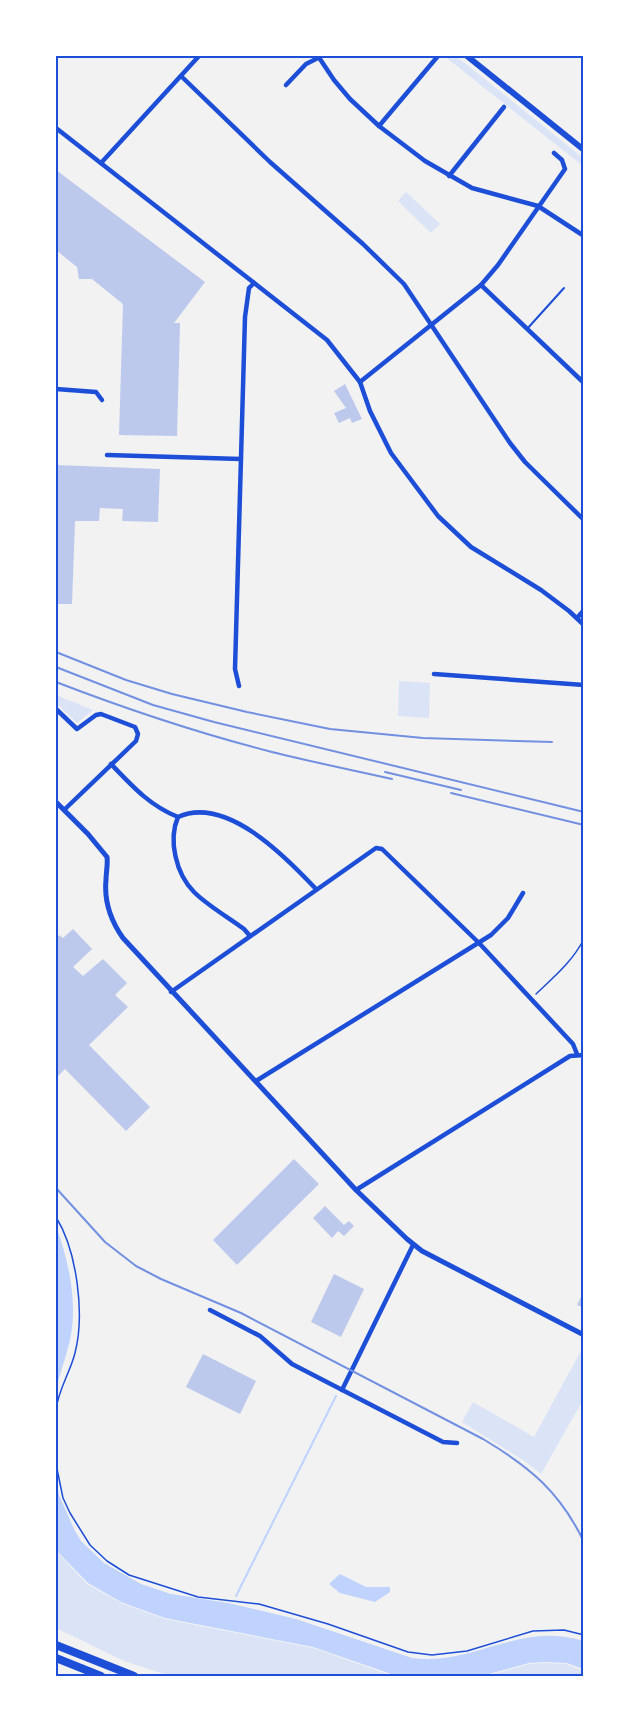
<svg xmlns="http://www.w3.org/2000/svg" width="639" height="1732" font-family="Quicksand,sans-serif">
	<style>
		.green { fill: #dbe4f7 }
		.water { fill: #bfd3fe }
		.lines { fill: none; stroke-linecap: round; stroke-linejoin: round }
		.stream { stroke: #bfd3fe; stroke-width: 2 }
		.building { fill: #bdc9ec }
		.path { stroke: #1d4ed8; stroke-width: 1.5 }
		.service { stroke: #1d4ed8; stroke-width: 2 }
		.minor { stroke: #1d4ed8; stroke-width: 4.5 }
		.tertiary { stroke: #1d4ed8; stroke-width: 5 }
		.secondary { stroke: #1d4ed8; stroke-width: 6 }
		.motorway { stroke: #1d4ed8; stroke-width: 8 }
		.rail { stroke: #7290e2; stroke-width: 2 }
		.neatline { fill: none; stroke: #1d4ed8; stroke-width: 2 }
	</style>
	<rect width="100%" height="100%" fill="#f2f2f2"/>
	<g class="green">
		<path d="M444,56H456L583,158V166Z"/>
		<path d="M406,192L440,224L431,233L398,201Z"/>
		<path d="M399,681L430,683L429,718L398,716Z"/>
		<path d="M56,695L93,710L77,723L56,703Z"/>
		<path d="M583,1347V1400L541,1474L523,1460L462,1422L473,1402L534,1437Z"/>
		<path d="M56,1551L87,1584L121,1603L165,1619L313,1648L393,1676H170L124,1661L56,1628Z"/>
		<path d="M544,1663L566,1664L583,1671V1676H485L529,1664Z"/>
	</g>
	<g class="water">
		<path d="M56,1226C69,1262 78,1303 70,1340C66,1357 60,1373 56,1389Z"/>
		<path d="M56,1481L59,1495L74,1529L81,1541L104,1563L141,1584L171,1594L228,1603L296,1619L412,1658C475,1666 520,1621 583,1641V1669L567,1663L544,1662L529,1663L481,1676H397L313,1647L165,1618L121,1602L88,1583L56,1550Z"/>
		<path d="M340,1574L366,1587H390V1592L375,1602L340,1593L329,1584Z"/>
	</g>
	<g class="lines">
		<path class="stream" d="M236,1596L336,1396"/>
	</g>
	<g class="building">
		<path d="M56,170L205,282L174,323H180L177,436L119,435L123,304L92,279H79L77,267L56,250Z"/>
		<path d="M345,384L362,419L352,423L350,418L339,423L334,413L346,408L334,391Z"/>
		<path d="M56,465L160,469L158,522L122,521L123,509L100,508L99,521H75L72,604H56Z"/>
		<path d="M73,929L92,949L73,967L83,976L103,959L127,983L115,995L128,1007L89,1045L150,1107L126,1131L65,1069L56,1078V939L59,935L63,938Z"/>
		<path d="M294,1159L319,1184L237,1265L213,1240Z"/>
		<path d="M325,1206L344,1225L349,1221L354,1226L344,1236L338,1231L332,1238L313,1218Z"/>
		<path d="M334,1274L364,1289L341,1337L311,1322Z"/>
		<path d="M584,1291V1308L577,1305Z"/>
		<path d="M203,1354L256,1381L240,1414L186,1387Z"/>
	</g>
	<g class="lines">
		<g class="path">
			<path d="M536,994C554,977 572,962 584,939"/>
			<path d="M56,1217C77,1251 85,1314 75,1353C70,1373 58,1390 56,1410"/>
			<path d="M56,1464L63,1498L70,1513L90,1545L107,1561L129,1575L198,1597L259,1604L328,1624L408,1652L432,1655L467,1651L533,1631L564,1630L584,1635"/>
		</g>
		<path class="service" d="M527,329L564,288"/>
		<g class="minor">
			<path d="M318,56L334,80L350,99L379,126L425,161L472,188L538,206L584,236"/>
			<path d="M181,76L270,162L363,244L404,284L510,443L525,462L584,520"/>
			<path d="M286,85L306,64L320,57"/>
			<path d="M379,126L438,56"/>
			<path d="M56,128L327,340L360,382L370,411L391,453L438,516L471,547L541,590L569,611L584,625"/>
			<path d="M101,163L199,56"/>
			<path d="M449,176L504,107"/>
			<path d="M481,285L584,383"/>
			<path d="M360,382L481,285L498,265L565,169L562,160L554,153"/>
			<path d="M56,389L96,392L102,400"/>
			<path d="M107,455L241,459"/>
			<path d="M577,618L584,610"/>
			<path d="M434,674L584,685"/>
			<path d="M239,686L235,669L245,317L249,288L254,283"/>
			<path d="M56,709L77,729L96,715L101,714L135,727L138,734L136,741L64,810"/>
			<path d="M111,764C132,786 150,806 178,817C226,795 286,857 316,889"/>
			<path d="M178,817C168,840 176,874 194,892C208,906 228,917 244,929L250,936"/>
			<path d="M171,992L376,848L382,849L479,943L573,1044L577,1054"/>
			<path d="M256,1081L491,935L508,918L523,893"/>
			<path d="M356,1190L570,1056L584,1055"/>
			<path d="M210,1310L260,1336L292,1364L443,1442L457,1443"/>
			<path d="M342,1390L413,1245"/>
		</g>
		<path class="tertiary" d="M56,802L88,834L107,857C108,865 106,872 106,880C104,901 111,921 123,938L356,1190L407,1239L422,1251L584,1335"/>
		<path class="secondary" d="M467,56L584,150"/>
		<g class="motorway">
			<path d="M56,1645L134,1676"/>
			<path d="M56,1658L101,1676"/>
		</g>
		<g class="rail">
			<path d="M56,652L126,680L172,694L247,712L330,729L423,738L552,742"/>
			<path d="M56,667L153,705L214,722L584,812"/>
			<path d="M56,682C126,709 198,733 272,752C312,762 352,770 392,779"/>
			<path d="M385,772L461,790"/>
			<path d="M451,793L584,825"/>
			<path d="M56,1188L105,1242L136,1266L161,1279L241,1313L483,1439C530,1467 560,1492 584,1542"/>
		</g>
	</g>
	<rect width="639" height="1732" fill="none" stroke="#ffffff" stroke-width="114"/>
	<rect x="57" y="57" width="525" height="1618" class="neatline"/>
</svg>
